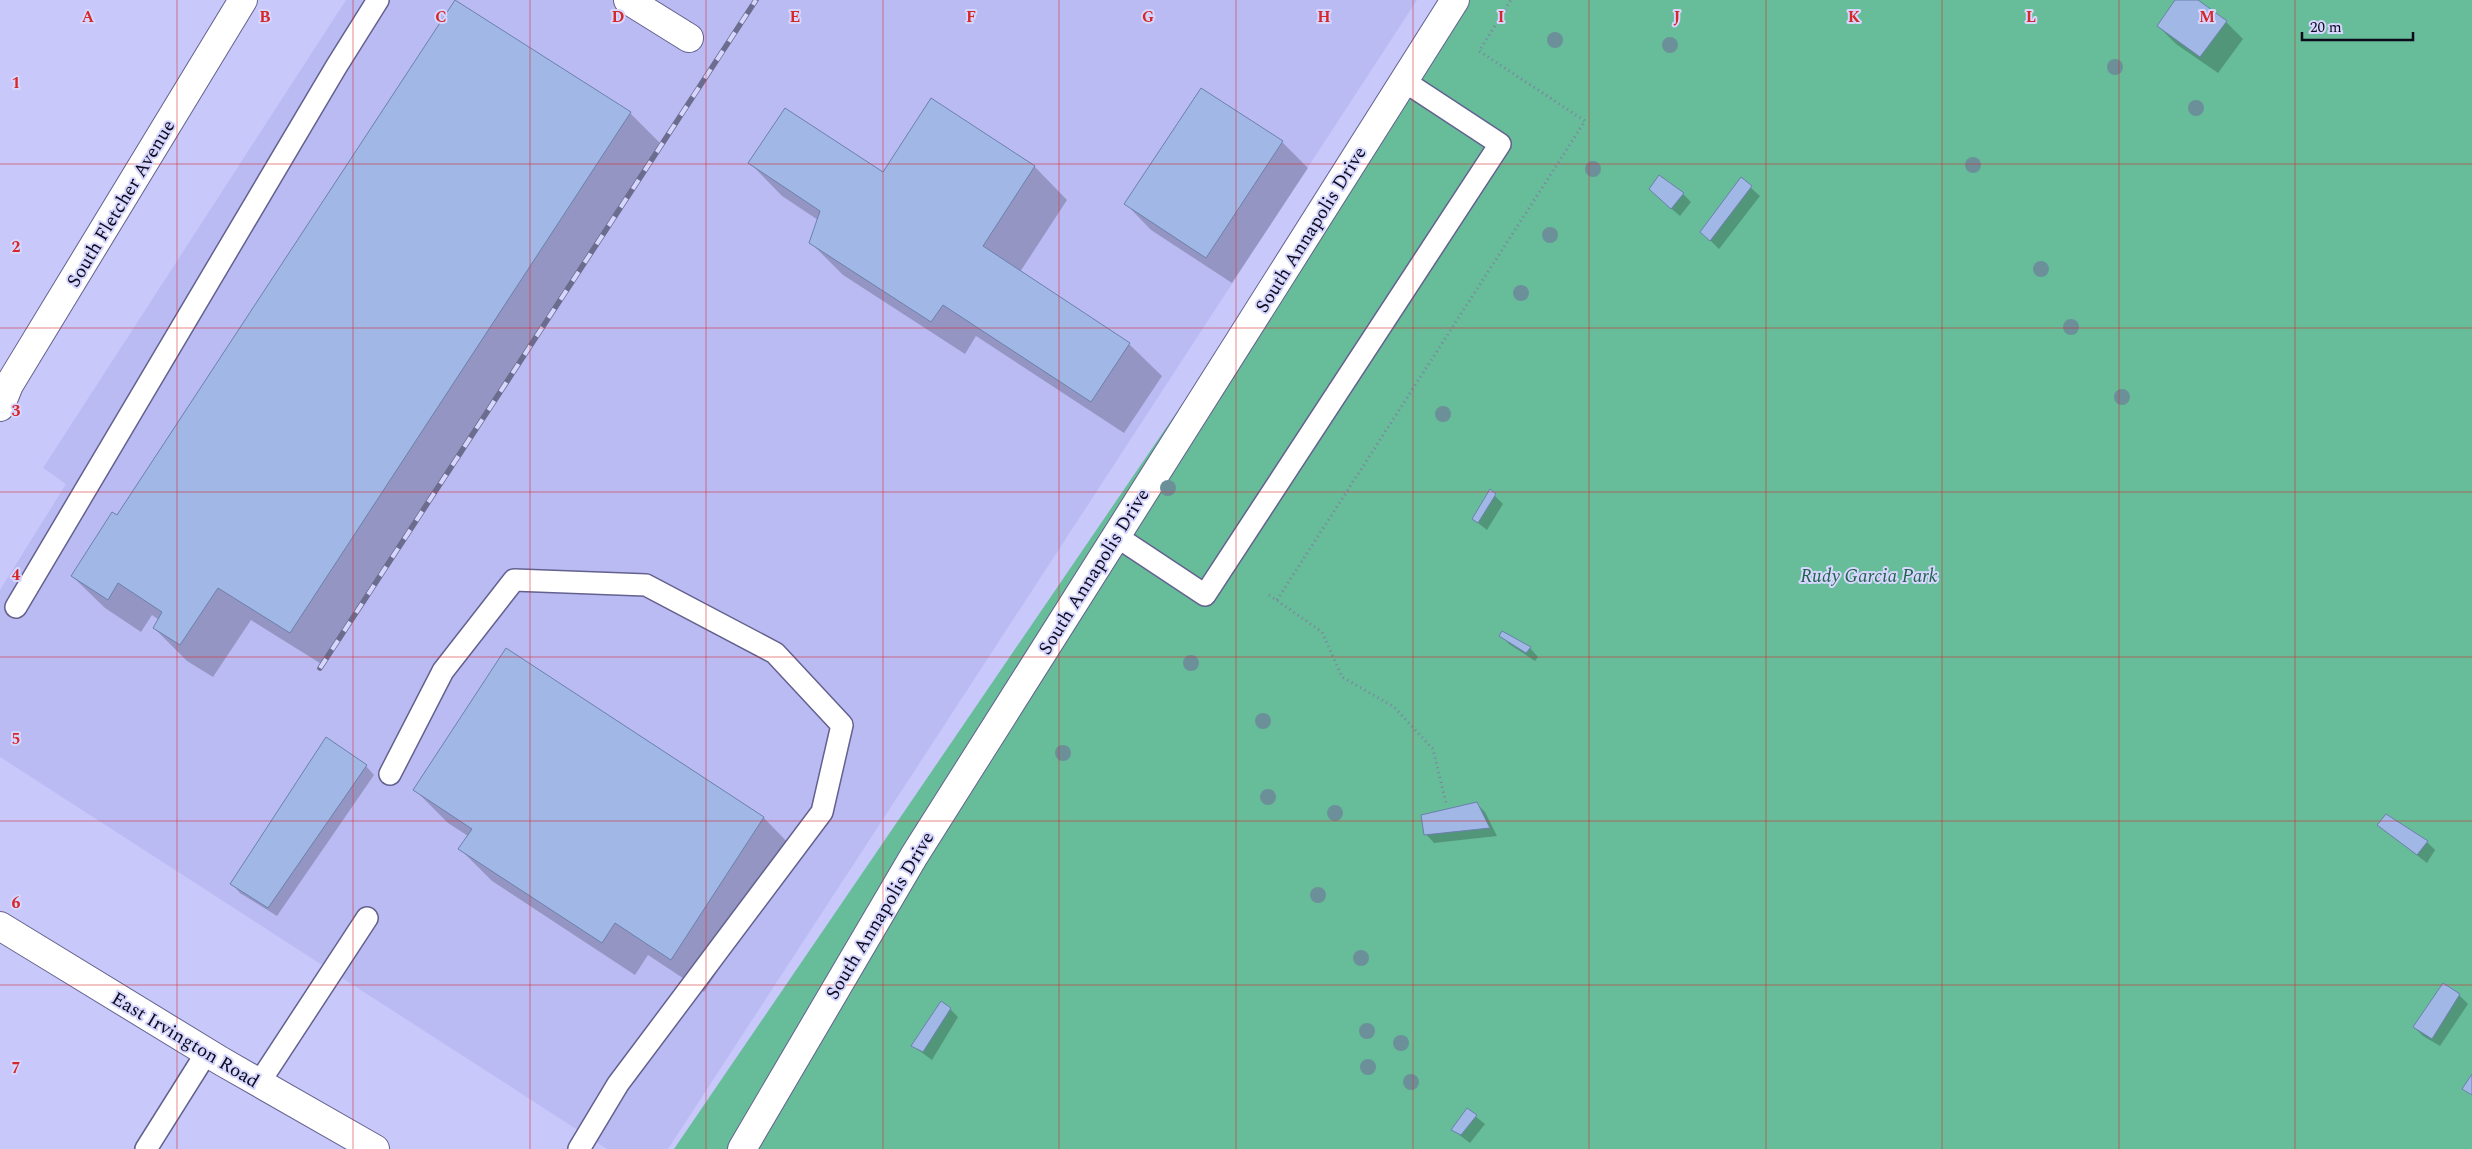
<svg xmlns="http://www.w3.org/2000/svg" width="2472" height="1149" font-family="Spectral,serif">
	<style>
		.built { fill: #bbbbf4 }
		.green { fill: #67bc99 }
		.shadow { fill: #0003 }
		.building { fill: #a1b7e5; stroke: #6b80ab }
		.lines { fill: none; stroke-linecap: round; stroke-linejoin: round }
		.lane-casing { stroke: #63618e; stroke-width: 24 }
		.street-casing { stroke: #63618e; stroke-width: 30 }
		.secondary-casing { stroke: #63618e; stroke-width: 30 }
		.path { stroke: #7f7fa4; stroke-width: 3; stroke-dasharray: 1 4; stroke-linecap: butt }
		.lane { stroke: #fff; stroke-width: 21 }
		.street { stroke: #fff; stroke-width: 28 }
		.secondary { stroke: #fff; stroke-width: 28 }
		.rail-casing { stroke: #6c6c8e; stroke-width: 5.5 }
		.rail { stroke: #d6d6ff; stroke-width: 4; stroke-dasharray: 11; stroke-linecap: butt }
		.tree { fill: #6c9099 }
		.grid { fill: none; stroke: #d62828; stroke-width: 1; stroke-opacity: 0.55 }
		.labels { text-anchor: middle; stroke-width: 4; stroke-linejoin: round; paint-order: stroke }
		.street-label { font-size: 19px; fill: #0c0b1c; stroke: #d6d6ff }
		.park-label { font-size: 19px; font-style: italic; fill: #216249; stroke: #d6d6ff }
		.grid-label { font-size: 16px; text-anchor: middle; font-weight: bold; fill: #d62828; stroke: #d6d6ff; stroke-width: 4; stroke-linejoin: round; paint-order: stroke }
	</style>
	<rect width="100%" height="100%" fill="#c8c8fb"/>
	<path class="built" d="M346,0H1417L668,1149H607L0,757V590L66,484L43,468Z"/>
	<path class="green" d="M1458,0H2472V1149H674Z"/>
	<g class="shadow">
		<path d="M2177,0H2195L2226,22L2243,39L2218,73L2176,44L2158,26Z"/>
		<path d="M455,1L630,113L663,146L323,665L251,620L213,677L187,661L154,628L159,620L152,615L141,632L105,608L72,576L118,517Z"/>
		<path d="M931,100L1035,167L1067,200L1020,272L1129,344L1162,376L1124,433L976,336L965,354L843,275L810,242L818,220L782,196L750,163L883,174Z"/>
		<path d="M1282,142L1308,168L1232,283L1151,230L1126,204Z"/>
		<path d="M1741,179L1760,196L1719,249L1702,232Z"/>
		<path d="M1683,194L1691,202L1680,216L1659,198Z"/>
		<path d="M1490,491L1503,504L1487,530L1473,519Z"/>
		<path d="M1502,633L1530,648L1538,657L1535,661L1509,644L1501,635Z"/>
		<path d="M507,649L764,818L796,851L704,992L648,955L635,975L492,881L460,849L468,836L448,823L415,790Z"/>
		<path d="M366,766L374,775L277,916L240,893L232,884Z"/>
		<path d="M1476,803L1485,812L1497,836L1434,843L1426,834Z"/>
		<path d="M2378,825L2427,842L2435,850L2427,863Z"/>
		<path d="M2459,995L2468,1004L2440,1046L2423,1036L2414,1027Z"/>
		<path d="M950,1009L958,1017L932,1060L913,1046Z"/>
		<path d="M1467,1110L1485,1124L1470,1143L1453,1130Z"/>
	</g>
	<g class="building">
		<path d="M455,0L631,112L290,633L218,588L180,645L153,628L162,612L118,583L108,600L71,576L112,512L117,515Z"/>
		<path d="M2175,0H2198L2227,21L2200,57L2157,26Z"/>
		<path d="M1201,88L1283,141L1206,258L1124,204Z"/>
		<path d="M931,98L1035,166L983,246L1130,343L1091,402L943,305L931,322L809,243L820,211L748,163L785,108L883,172Z"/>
		<path d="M1659,175L1684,193L1671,209L1649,189Z"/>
		<path d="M1741,177L1752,186L1710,241L1700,232Z"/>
		<path d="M1490,489L1496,494L1478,523L1472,519Z"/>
		<path d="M1502,631L1531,647L1526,653L1499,636Z"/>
		<path d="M506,648L764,817L671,960L615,923L602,943L458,849L472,829L413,790Z"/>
		<path d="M326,737L367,765L268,908L230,884Z"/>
		<path d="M1477,802L1490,828L1424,835L1421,815Z"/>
		<path d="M2386,814L2428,841L2417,855L2377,825Z"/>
		<path d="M2443,983L2460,994L2432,1039L2413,1027Z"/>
		<path d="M941,1001L951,1008L923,1052L911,1046Z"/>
		<path d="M2472,1074V1095L2462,1089Z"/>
		<path d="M1467,1108L1477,1115L1461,1135L1451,1130Z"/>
	</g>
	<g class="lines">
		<defs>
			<g id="lane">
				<path d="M1116,536L1205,595L1500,144L1404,81"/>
				<path d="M16,607L336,67L378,0"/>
				<path d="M390,774L443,671L514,580L646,585L775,653L842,725L822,812L618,1084L579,1149"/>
				<path d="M259,1083L367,918"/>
				<path d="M146,1149L207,1052"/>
			</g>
			<g id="street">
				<path d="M628,0L689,38"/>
				<path d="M0,407L9,385L243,0"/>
				<path d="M742,1149L914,856L1455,0"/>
			</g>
			<path id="secondary" d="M0,926L221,1061L375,1149"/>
		</defs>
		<use href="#lane" class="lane-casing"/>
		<use href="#street" class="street-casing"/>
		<use href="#secondary" class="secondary-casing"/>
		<g class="path">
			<path d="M1269,595L1322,632L1342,677L1394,707L1433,749L1446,803"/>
			<path d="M1277,600L1585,121L1479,51L1511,0"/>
		</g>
		<use href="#lane" class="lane"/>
		<use href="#street" class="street"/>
		<use href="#secondary" class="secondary"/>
		<defs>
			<path id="rail" d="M320,668L756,0"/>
		</defs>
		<use href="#rail" class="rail-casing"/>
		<use href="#rail" class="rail"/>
	</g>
	<g class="tree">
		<circle cx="1555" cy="40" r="8"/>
		<circle cx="1670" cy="45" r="8"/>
		<circle cx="2115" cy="67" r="8"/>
		<circle cx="2196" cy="108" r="8"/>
		<circle cx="1973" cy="165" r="8"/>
		<circle cx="1593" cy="169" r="8"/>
		<circle cx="1550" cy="235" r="8"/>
		<circle cx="2041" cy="269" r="8"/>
		<circle cx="1521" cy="293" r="8"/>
		<circle cx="2071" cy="327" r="8"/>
		<circle cx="2122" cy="397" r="8"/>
		<circle cx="1443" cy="414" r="8"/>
		<circle cx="1168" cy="488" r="8"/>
		<circle cx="1191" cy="663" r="8"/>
		<circle cx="1263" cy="721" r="8"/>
		<circle cx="1063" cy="753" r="8"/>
		<circle cx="1268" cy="797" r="8"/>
		<circle cx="1335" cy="813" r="8"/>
		<circle cx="1318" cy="895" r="8"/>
		<circle cx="1361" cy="958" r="8"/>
		<circle cx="1367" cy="1031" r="8"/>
		<circle cx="1401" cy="1043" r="8"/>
		<circle cx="1368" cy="1067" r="8"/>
		<circle cx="1411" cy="1082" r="8"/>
	</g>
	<path class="grid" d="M177,0V1149M353,0V1149M530,0V1149M706,0V1149M883,0V1149M1059,0V1149M1236,0V1149M1413,0V1149M1589,0V1149M1766,0V1149M1942,0V1149M2119,0V1149M2295,0V1149M0,164H2472M0,328H2472M0,492H2472M0,657H2472M0,821H2472M0,985H2472"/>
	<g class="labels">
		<g class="street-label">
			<text transform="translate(120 203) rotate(-59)" y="7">South Fletcher Avenue</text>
			<text transform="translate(1310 229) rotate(-58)" y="7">South Annapolis Drive</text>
			<text transform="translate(1093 571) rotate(-58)" y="7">South Annapolis Drive</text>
			<text transform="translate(879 915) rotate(-59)" y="7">South Annapolis Drive</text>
			<text transform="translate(186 1039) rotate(31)" y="7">East Irvington Road</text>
		</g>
		<g class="park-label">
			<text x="1869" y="582">Rudy Garcia Park</text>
		</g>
	</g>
	<g class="grid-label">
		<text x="88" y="22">A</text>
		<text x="265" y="22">B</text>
		<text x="441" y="22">C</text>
		<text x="618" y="22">D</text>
		<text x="795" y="22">E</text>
		<text x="971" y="22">F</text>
		<text x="1148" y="22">G</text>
		<text x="1324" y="22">H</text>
		<text x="1501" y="22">I</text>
		<text x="1677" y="22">J</text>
		<text x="1854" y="22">K</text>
		<text x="2031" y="22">L</text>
		<text x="2207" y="22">M</text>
		<text x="16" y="88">1</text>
		<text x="16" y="252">2</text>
		<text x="16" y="416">3</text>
		<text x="16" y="580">4</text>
		<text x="16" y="744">5</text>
		<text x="16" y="908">6</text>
		<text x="16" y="1073">7</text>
	</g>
	<path d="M2302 32v8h111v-8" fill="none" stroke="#0c0b1c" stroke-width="2.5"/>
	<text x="2310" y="32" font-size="15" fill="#0c0b1c" stroke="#d6d6ff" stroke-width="4" paint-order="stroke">20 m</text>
</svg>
